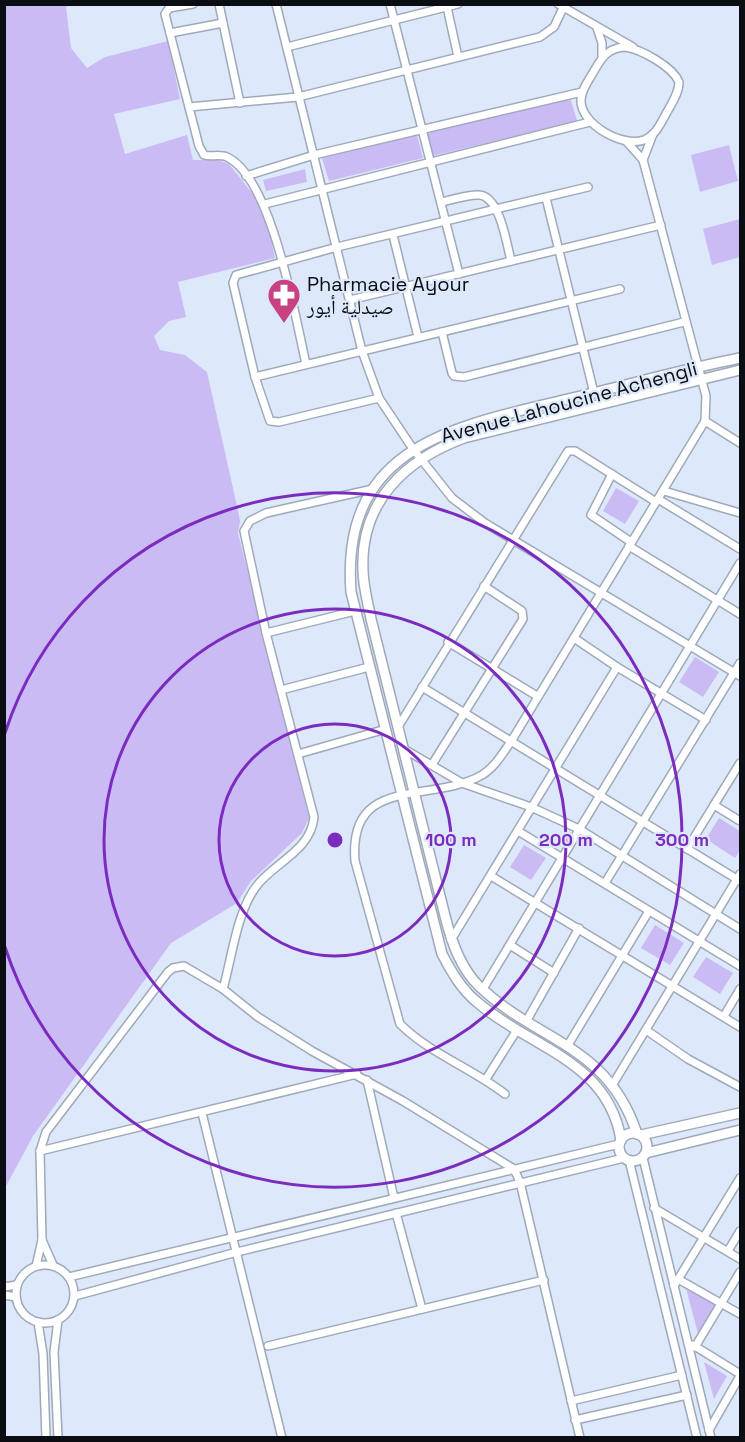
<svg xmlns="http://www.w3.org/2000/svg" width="745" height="1442" font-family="'Space Grotesk','Noto Naskh Arabic',sans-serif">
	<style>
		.green { fill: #cbbbf4 }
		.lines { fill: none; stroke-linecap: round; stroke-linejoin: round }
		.minor-casing { stroke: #9ea9b9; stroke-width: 10 }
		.tertiary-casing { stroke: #9ea9b9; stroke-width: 12 }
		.minor { stroke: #fff; stroke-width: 7 }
		.tertiary { stroke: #fff; stroke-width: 9 }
		.ring { fill: none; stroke: #7b2cbf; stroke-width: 3 }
		.labels { text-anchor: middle; stroke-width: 4.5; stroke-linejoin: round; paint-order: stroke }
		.poi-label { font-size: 20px; fill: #0a0e13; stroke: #dde8fa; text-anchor: start }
		.street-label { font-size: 20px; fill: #0a0e13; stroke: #dde8fa }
		.centre { fill: #7b2cbf; stroke: #dde8fa; stroke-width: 3 }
		.ring-label { font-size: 18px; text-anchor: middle; font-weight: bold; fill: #7b2cbf; stroke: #dde8fa; stroke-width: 4.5; stroke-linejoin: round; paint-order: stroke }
	</style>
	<rect width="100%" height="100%" fill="#dde8fa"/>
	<g class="green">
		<path d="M5,5H72L66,7L71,48L87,68L105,57L168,41L180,99L114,114L125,154L187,135L193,160H218L229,164L264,208L275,258L178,282L186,317L169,321L154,336L160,350L185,355L207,372L237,506L240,521L238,533L309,818L302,833L251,881L237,903L171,943L33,1136L5,1188Z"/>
		<path d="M570,97L577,121L432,156L426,132Z"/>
		<path d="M417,135L423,158L329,181L322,158Z"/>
		<path d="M729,145L738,181L700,192L691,155Z"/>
		<path d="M305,169L307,182L266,191L263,180Z"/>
		<path d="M740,219V257L712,265L703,229Z"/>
		<path d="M616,488L639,501L625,524L603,511Z"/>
		<path d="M695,657L719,672L703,697L679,682Z"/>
		<path d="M719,818L740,831V850L735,858L706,839Z"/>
		<path d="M524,845L546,858L531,880L510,867Z"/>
		<path d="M655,925L684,943L670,965L641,948Z"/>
		<path d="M706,957L733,973L720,994L693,977Z"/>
		<path d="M685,1284L717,1302L698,1334Z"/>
		<path d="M704,1362L727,1376L714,1399Z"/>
	</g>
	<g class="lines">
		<defs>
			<g id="minor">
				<path d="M193,4L169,8L165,14L199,146L204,155C211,157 220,154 227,157C272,178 295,316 306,364"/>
				<path d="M219,4L240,103"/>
				<path d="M276,4L362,351L379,398L413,449L452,498L485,523L740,676"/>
				<path d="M390,4L459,274"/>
				<path d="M558,4L633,47"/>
				<path d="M447,7L458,57"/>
				<path d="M597,28L602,43V57"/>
				<path d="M170,33L223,23"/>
				<path d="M287,47L458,4"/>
				<path d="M625,47C641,49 673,67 679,82C679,93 672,103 667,112C661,123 656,135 644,140C623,148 580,124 581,100C581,90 589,80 594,71C602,57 608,48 625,47Z"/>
				<path d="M189,107L298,97L540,37L554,27L563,8"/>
				<path d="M643,160L653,134"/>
				<path d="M246,176L314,155L582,92"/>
				<path d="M546,198L594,393"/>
				<path d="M441,202C453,200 468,194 479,195C500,196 507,245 511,261"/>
				<path d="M265,204L590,122"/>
				<path d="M393,235L418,337"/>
				<path d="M350,300L661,225"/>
				<path d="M442,332L452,373L454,376L464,377L684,322"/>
				<path d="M255,377L620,289"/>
				<path d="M379,398L279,422L270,421L255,377L233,283L236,275L337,247L588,187"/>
				<path d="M705,421L740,443"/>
				<path d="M612,474L591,515L631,542"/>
				<path d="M664,491L740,513"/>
				<path d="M658,499L740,549"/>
				<path d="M629,546L740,614"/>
				<path d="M266,633L355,611"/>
				<path d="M448,642L537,696"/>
				<path d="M617,667L706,720"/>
				<path d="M422,687L740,881"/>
				<path d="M281,690L369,667"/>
				<path d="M398,727L568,451H575L656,502"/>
				<path d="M404,749L462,783L531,807L579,829L740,929"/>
				<path d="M298,754L386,729"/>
				<path d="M433,763L523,619L522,611L484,586"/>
				<path d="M714,805L740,763"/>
				<path d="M518,831L740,966"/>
				<path d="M687,849L714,805L740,821"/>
				<path d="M491,876L740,1027"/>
				<path d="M605,883L740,663"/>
				<path d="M451,940L617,667L574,638"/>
				<path d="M510,945L554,973"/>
				<path d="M223,989C232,958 237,908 259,883C278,861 311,849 314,817L266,633L244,531L250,521L266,513L373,489"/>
				<path d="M483,989L740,563"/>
				<path d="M724,1016L740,989"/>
				<path d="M527,1020L579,928"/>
				<path d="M646,1030L688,1059L740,1087"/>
				<path d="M568,1045L649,911"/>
				<path d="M486,1079L517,1030"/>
				<path d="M367,1080L394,1198"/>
				<path d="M613,1084L740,874"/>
				<path d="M505,1094C473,1069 429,1053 400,1024L355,861C348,774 431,804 482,775C495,767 503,753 512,740L705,421L706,396L643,160L626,141"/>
				<path d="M202,1113L282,1438"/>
				<path d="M40,1151L357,1074"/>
				<path d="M643,1158L711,1438"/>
				<path d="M629,1160L697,1438"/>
				<path d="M654,1208L740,1259"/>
				<path d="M396,1213L422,1309"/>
				<path d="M42,1240L53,1265"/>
				<path d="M728,1251L740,1231"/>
				<circle cx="45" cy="1294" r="29"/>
				<path d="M36,1266L42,1240L40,1151L46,1132L168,972L173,968L184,966L223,989L258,1017L312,1051L403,1101L514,1169L520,1182L580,1438"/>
				<path d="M69,1277L619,1144"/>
				<path d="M678,1279L740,1314"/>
				<path d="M674,1286L740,1178"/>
				<path d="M4,1287L17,1285"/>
				<path d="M4,1295L16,1297"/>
				<path d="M75,1296L237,1252L624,1158"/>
				<path d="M38,1322L43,1354L46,1438"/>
				<path d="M693,1345L740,1374"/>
				<path d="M268,1346L544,1280"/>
				<path d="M695,1347L740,1272"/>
				<path d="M571,1401L682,1375"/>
				<path d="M575,1420L687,1395"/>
				<path d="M709,1430L740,1376"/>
				<path d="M58,1438L54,1352L58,1320"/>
			</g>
			<g id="tertiary">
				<circle cx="633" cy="1147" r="14"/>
				<path d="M637,1134C608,1044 537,1042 479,986C460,968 451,940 445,916L371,619C368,603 363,586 363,570C360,502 405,460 464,438L740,370"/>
				<path d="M641,1135L740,1113"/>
				<path d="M621,1140C608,1060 530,1048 477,1002C461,989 451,971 442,954L351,592C340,443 458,426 572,398C628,385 684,369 740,358"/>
				<path d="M646,1153L740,1130"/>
			</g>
		</defs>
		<use href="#minor" class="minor-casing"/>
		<use href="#tertiary" class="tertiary-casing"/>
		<use href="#minor" class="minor"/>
		<use href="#tertiary" class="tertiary"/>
	</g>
	<g class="ring">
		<circle cx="335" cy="840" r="116"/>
		<circle cx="335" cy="840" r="231"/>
		<path d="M5 733A347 347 0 1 1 5 947"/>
	</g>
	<defs>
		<symbol id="pharmacy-pin" viewBox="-11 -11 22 30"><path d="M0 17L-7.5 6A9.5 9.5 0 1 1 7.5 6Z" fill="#c84282" stroke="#dde8fa"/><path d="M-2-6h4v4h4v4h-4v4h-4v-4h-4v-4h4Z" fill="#fff"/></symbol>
	</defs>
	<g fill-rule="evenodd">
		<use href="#pharmacy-pin" x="265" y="276" width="38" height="52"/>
	</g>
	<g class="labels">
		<g class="poi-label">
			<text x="307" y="291">Pharmacie Ayour<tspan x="307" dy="23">صيدلية أيور</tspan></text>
		</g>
		<g class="street-label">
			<text transform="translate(569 402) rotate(-15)" y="7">Avenue Lahoucine Achengli</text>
		</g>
	</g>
	<circle cx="335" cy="840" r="9" class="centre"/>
	<g class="ring-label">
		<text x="451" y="846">100 m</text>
		<text x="566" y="846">200 m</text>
		<text x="682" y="846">300 m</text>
	</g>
	<rect width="745" height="1442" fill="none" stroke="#0a0e13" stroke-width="12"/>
</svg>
